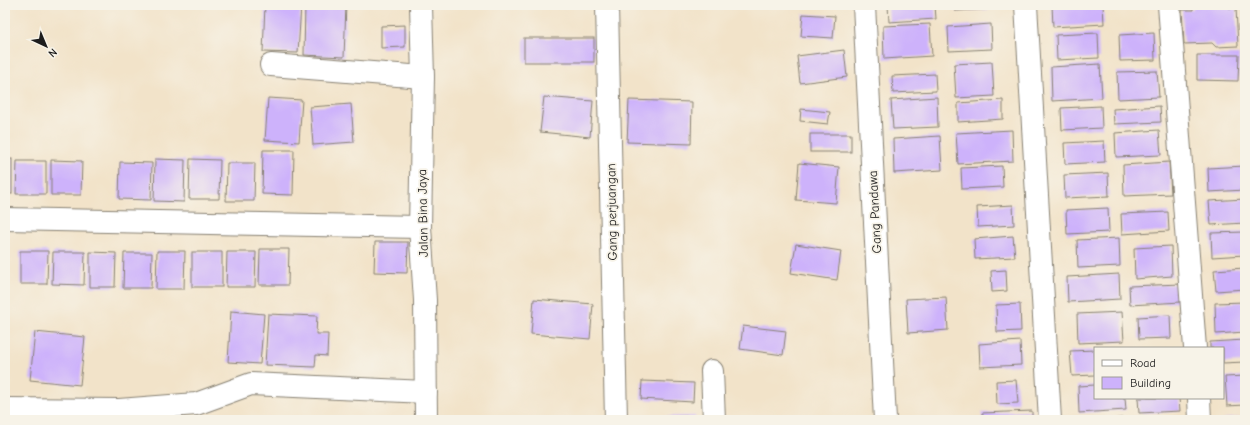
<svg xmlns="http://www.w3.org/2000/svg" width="1250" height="425" font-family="'Comic Neue',sans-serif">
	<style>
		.building { fill: #cdb2fb }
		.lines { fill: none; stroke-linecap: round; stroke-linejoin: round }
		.street-casing { stroke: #878072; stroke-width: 24 }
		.street { stroke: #fff; stroke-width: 22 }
		.labels { text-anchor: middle; stroke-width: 3.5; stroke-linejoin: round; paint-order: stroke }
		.street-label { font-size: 13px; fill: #1c1c1c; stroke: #f7f3e8 }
	</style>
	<rect width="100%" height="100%" fill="#f7f3e8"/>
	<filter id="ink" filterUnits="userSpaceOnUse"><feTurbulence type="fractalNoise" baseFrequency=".025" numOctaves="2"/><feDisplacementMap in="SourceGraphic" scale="8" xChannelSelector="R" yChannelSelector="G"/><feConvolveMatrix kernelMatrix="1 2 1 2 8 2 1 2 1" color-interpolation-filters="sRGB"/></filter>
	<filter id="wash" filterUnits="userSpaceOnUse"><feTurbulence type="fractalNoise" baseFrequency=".012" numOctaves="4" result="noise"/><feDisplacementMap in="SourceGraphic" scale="16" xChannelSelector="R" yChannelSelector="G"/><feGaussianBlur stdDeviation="0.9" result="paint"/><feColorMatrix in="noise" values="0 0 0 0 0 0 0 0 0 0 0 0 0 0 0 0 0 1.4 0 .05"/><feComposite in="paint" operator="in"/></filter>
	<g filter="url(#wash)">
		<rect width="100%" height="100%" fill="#f2e3c9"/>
		<g id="blocks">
			<g class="building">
				<path d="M265,5H301L298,53L263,52Z"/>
				<path d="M305,5H346L344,57L304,55Z"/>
				<path d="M888,5H935L936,19L889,22Z"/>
				<path d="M955,5H997V9L955,11Z"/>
				<path d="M1052,5H1103L1104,24L1053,27Z"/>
				<path d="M1193,5H1229V8H1236L1238,46L1216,47L1212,43L1184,44L1182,10H1193Z"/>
				<path d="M803,14L835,16L833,38L801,36Z"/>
				<path d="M930,24L932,56L884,59L883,26Z"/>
				<path d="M991,24L992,49L949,51L948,27Z"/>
				<path d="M405,25V47L381,48V26Z"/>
				<path d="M1098,33L1099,58L1057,60L1056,35Z"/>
				<path d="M1154,33L1155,60L1120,61L1119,35Z"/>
				<rect x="524" y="38" width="70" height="24"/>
				<path d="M844,50L847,77L800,83L797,56Z"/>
				<path d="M1197,55H1239L1238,81L1197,80Z"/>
				<path d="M992,62L994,96L956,98L954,64Z"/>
				<path d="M1100,64L1102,98L1052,101L1051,67Z"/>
				<path d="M1157,71L1159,97L1118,99L1117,72Z"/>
				<path d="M935,74L936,91L893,93L892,76Z"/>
				<path d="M544,97L593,101L590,137L540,132Z"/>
				<path d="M937,97L938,127L893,129L891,100Z"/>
				<path d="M268,98L302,100L299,142L265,140Z"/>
				<path d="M629,100L692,102L691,144L627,142Z"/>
				<path d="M1003,100V119L958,122V103Z"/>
				<path d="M351,104L354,142L313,145L310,107Z"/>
				<path d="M1101,106L1102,128L1062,130L1061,108Z"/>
				<path d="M1160,106L1161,122L1114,124L1113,109Z"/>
				<path d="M801,109L830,112L828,124L800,121Z"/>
				<path d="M1012,130L1013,161L958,164L956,133Z"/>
				<path d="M1159,130L1161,155L1116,157L1115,133Z"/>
				<rect x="810" y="134" width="41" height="18"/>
				<path d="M940,136L942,170L894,173L893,139Z"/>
				<path d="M1104,141L1105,162L1065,164L1064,143Z"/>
				<path d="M263,150H294L293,195L262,194Z"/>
				<rect x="5" y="159" width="7" height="35"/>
				<path d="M155,159L185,160L184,202L154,201Z"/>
				<path d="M190,159L220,160L219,199H189Z"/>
				<path d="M51,160L82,161L81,195H51Z"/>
				<path d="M17,161H46V194H16Z"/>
				<path d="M120,162L152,163L151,200L119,199Z"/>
				<path d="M1169,162L1171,194L1124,196L1123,165Z"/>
				<path d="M227,163H255L254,201H226Z"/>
				<path d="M799,163L839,167L836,203L796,200Z"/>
				<path d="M1002,166L1003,187L962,189L961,168Z"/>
				<path d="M1245,166V190L1209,192L1208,168Z"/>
				<path d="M1108,173L1109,196L1065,198L1064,175Z"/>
				<path d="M1245,199V223L1211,225L1209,201Z"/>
				<path d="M1013,205L1014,225L978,227L977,207Z"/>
				<path d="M1108,208L1109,232L1067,234L1066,210Z"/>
				<path d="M1168,212L1169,231L1122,234L1121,214Z"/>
				<path d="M1245,232V255L1212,257L1211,233Z"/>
				<path d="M1013,236L1015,257L975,259L974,239Z"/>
				<path d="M1119,238L1120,266L1078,268L1077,240Z"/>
				<path d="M375,242H408L407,273L374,272Z"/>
				<path d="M796,244L841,251L837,280L791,273Z"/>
				<path d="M1171,246L1172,276L1135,279L1134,248Z"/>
				<path d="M260,249H289L288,285H259Z"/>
				<path d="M20,251H48L47,284H20Z"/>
				<path d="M157,251H185L184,289H156Z"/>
				<path d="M53,252H85L84,285L52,284Z"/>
				<path d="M90,252L116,253L115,287H90Z"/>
				<rect x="192" y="252" width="30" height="35"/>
				<path d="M227,252H256L255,287H226Z"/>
				<path d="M124,253H152L151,288H123Z"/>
				<path d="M1245,268V289L1216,291L1214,270Z"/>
				<path d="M1006,270L1007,291L992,292L991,271Z"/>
				<path d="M1119,274L1120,299L1068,302L1067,277Z"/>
				<path d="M1181,284V302L1130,305L1129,286Z"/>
				<path d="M946,297L948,330L908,333L906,299Z"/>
				<path d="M534,299L593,304L590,339L531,334Z"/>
				<path d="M1245,302V332L1216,334L1215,303Z"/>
				<path d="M1020,304L1021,331L997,332L996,305Z"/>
				<path d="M231,311L264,314L260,364L228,362Z"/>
				<path d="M1122,312L1124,341L1078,343L1077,314Z"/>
				<path d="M268,314L317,316L316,334H328L327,356L316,355L315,367L265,365Z"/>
				<path d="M1170,315L1171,338L1139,339L1138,317Z"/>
				<path d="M743,326L786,331L783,355L740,349Z"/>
				<path d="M35,332L85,337L80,385L30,380Z"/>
				<path d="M1245,340V362L1223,363V348H1210V342Z"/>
				<path d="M1020,341L1021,365L980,367L979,344Z"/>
				<path d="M1095,350V375L1072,376L1070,351Z"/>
				<path d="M1245,376V405L1227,406L1225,377Z"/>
				<path d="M1016,380L1018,403L997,404L996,381Z"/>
				<path d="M642,381L694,383L693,402L641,399Z"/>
				<path d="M1095,385V398H1125L1126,410L1079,413L1078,386Z"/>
				<path d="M1138,398H1179L1180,411L1139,413Z"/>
				<path d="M1032,411V420H982V413Z"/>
				<path d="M695,416V420H651V417Z"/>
				<path d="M1245,417V420H1224V419Z"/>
				<path d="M1122,418V420H1108V419Z"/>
			</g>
		</g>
	</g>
	<g filter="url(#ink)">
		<use href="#blocks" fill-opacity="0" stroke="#878072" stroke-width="1"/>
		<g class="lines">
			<defs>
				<g id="street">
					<path d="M421,5L423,77L420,227L425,300L426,420"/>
					<path d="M607,5L616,420"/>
					<path d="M864,5L885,420"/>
					<path d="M1026,5L1050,420"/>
					<path d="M1169,5L1195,348"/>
					<path d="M271,65L423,77"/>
					<path d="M5,219L420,227"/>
					<path d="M712,371L714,420"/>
					<path d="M1199,398L1200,420"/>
					<path d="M5,409L119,410L196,404L251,384L426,392"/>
				</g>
			</defs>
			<use href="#street" class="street-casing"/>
			<use href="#street" class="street"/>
		</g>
	</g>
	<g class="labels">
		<g class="street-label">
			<text transform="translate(611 212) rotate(-91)" y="5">Gang perjuangan</text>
			<text transform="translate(874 212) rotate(-93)" y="5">Gang Pandawa</text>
			<text transform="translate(422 213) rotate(-91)" y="5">Jalan Bina Jaya</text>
		</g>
	</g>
	<rect width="1250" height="425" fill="none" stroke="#f7f3e8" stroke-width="20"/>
	<rect x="1094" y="347" width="130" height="52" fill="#f7f3e8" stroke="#9f9d96"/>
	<rect x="1102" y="360" width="20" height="6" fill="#ffffff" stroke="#9f9d96"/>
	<text x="1130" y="367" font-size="12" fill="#1c1c1c">Road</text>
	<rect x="1102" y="377" width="20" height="12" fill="#cdb2fb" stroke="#9f9d96"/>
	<text x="1130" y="387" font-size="12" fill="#1c1c1c">Building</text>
	<g transform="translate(46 46) rotate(136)" stroke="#f7f3e8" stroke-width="3" paint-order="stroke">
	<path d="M0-3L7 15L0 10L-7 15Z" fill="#1c1c1c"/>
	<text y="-6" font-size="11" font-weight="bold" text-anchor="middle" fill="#1c1c1c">N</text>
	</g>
</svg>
